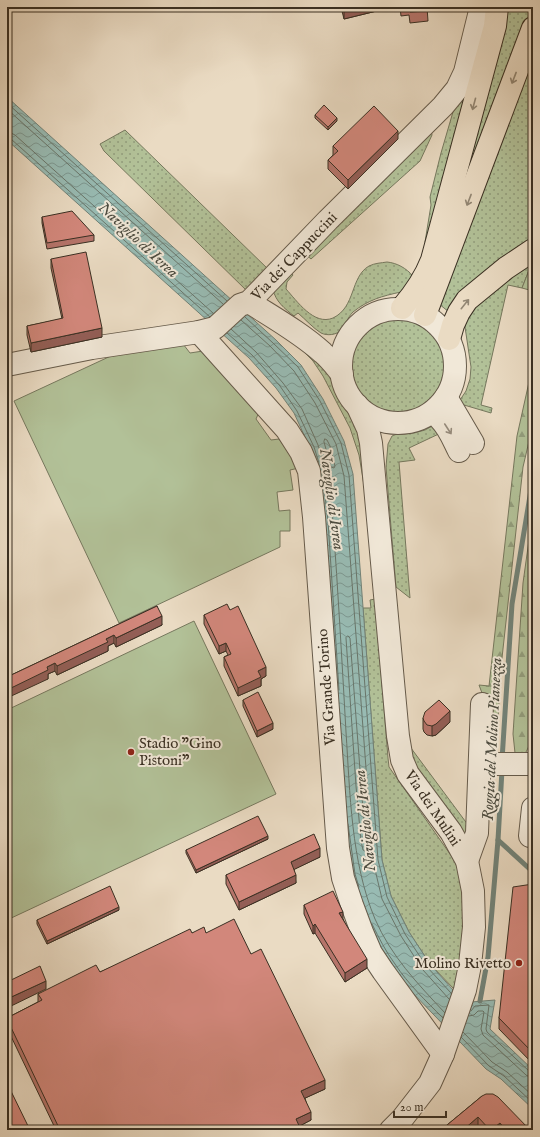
<svg xmlns="http://www.w3.org/2000/svg" width="540" height="1137" font-family="'IM FELL English',serif">
	<style>
		.grass { fill: url(#grass-dots); stroke: #76785e }
		.forest { fill: url(#forest-firs); stroke: #76785e }
		.pitch { fill: #b2c198; stroke: #76785e }
		.water { fill: url(#water-waves); stroke: #728379 }
		.lines { fill: none; stroke-linecap: round; stroke-linejoin: round }
		.shore { stroke: #69766b; stroke-width: 1 }
		.stream { stroke: #728379; stroke-width: 5 }
		.minor-casing { stroke: #665b4b; stroke-width: 24 }
		.major-casing { stroke: #3a3023; stroke-width: 24 }
		.minor { stroke: #f1e8d8; stroke-width: 22 }
		.major { stroke: #eadbc3; stroke-width: 22 }
		.wall { fill: #b5746a; stroke: #3a3023 }
		.shaded-wall { fill: #935e56; stroke: #3a3023 }
		.building { fill: #d2877b; stroke: #3a3023 }
		.oneway { stroke: #928673 }
		.oneway2 { stroke: #968c7e }
		.poi-dot { fill: #8f2418; stroke: #f1e8d8; stroke-width: 1.5 }
		.labels { text-anchor: middle; stroke-width: 4; stroke-linejoin: round; paint-order: stroke }
		.street-label { font-size: 15px; fill: #3a3023; stroke: #f1e8d8 }
		.poi-label { font-size: 15px; fill: #3a3023; stroke: #f1e8d8; text-anchor: start }
		.water-label { font-size: 16px; font-style: italic; fill: #4d4c40; stroke: #f1e8d8 }
	</style>
	<defs>
		<pattern id="grass-dots" width="8" height="8" patternUnits="userSpaceOnUse"><rect width="8" height="8" fill="#b2c198"/><path d="M2 2h.1M6 6h.1" fill="none" stroke="#929d7c" stroke-width="1.8" stroke-linecap="round"/></pattern>
		<pattern id="forest-firs" width="22" height="20" patternUnits="userSpaceOnUse"><rect width="22" height="20" fill="#b2c198"/><path d="M5 1l3.5 6h-7zM16 11l3.5 6h-7z" fill="#929d7c"/></pattern>
		<pattern id="water-waves" width="16" height="10" patternUnits="userSpaceOnUse"><rect width="16" height="10" fill="#98bbb3"/><path d="M0 5q4-4 8 0t8 0" fill="none" stroke="#7d9891"/></pattern>
	</defs>
	<rect width="100%" height="100%" fill="#eadbc3"/>
	<filter id="stains"><feTurbulence type="fractalNoise" baseFrequency=".005" numOctaves="4"/><feColorMatrix values="0 0 0 0 .2 0 0 0 0 .09 0 0 0 0 .02 0 0 0 .5 -.17"/></filter>
	<radialGradient id="worn" r=".72"><stop offset=".6" stop-color="#630" stop-opacity="0"/><stop offset="1" stop-color="#630" stop-opacity=".3"/></radialGradient>
	<g class="grass">
		<path d="M490,7H533L443,259Z"/>
		<path d="M533,50V241L449,312L439,304Z"/>
		<path d="M467,89L429,250L425,242L431,205L430,197L441,153L455,105Z"/>
		<path d="M431,129L432,135L420,161L311,259L304,253Z"/>
		<path d="M125,130L269,270L247,291L104,151L100,144Z"/>
		<path d="M533,260L522,288L508,285L481,405L492,408L491,413L464,405L462,404L460,400L466,391L470,379L471,367L465,327L466,321L474,305Z"/>
		<path d="M387,262C397,263 406,268 413,276L401,292C382,296 368,300 353,312C347,318 346,325 341,330C337,335 327,336 321,333C313,328 305,319 298,313L294,316C285,309 275,301 273,289L288,269L293,275L287,282L286,289C297,301 314,326 333,318C356,307 350,277 369,266C375,263 381,263 387,262Z"/>
		<circle cx="398" cy="366" r="47"/>
		<path d="M298,341L336,382L342,396L349,409L360,423L366,489L364,485L359,455L350,428L323,376L313,361L302,350Z"/>
		<path d="M436,424L445,431L409,448L415,460L399,462L410,598L396,587L386,467L388,444L392,436L397,434L414,433L425,430Z"/>
		<path d="M375,599L388,758L389,767L457,864L462,877L465,936L456,985L454,989L430,964L409,932L391,896L382,860L363,608H371L370,600Z"/>
		<path d="M408,744L474,833L465,836L409,756Z"/>
	</g>
	<g class="forest">
		<path d="M533,260V291L522,288Z"/>
		<path d="M533,364V424L523,467L501,667L496,753H488L489,694L482,693L479,685L489,686L517,436Z"/>
		<path d="M533,511V703L529,746L525,754L515,753L513,734L523,583Z"/>
	</g>
	<g class="pitch">
		<path d="M180,340L190,353L203,351L260,410L256,419L271,440L279,439L299,468L290,470L293,490L277,492L279,511L290,510V531H280V547L119,623L14,401L128,348Z"/>
		<path d="M194,621L276,794L7,920V710Z"/>
	</g>
	<path class="water" d="M7,97L276,340L301,365L323,399L344,441L353,474L382,860L391,896L409,932L430,964L469,1008L471,1002L495,1000L490,1029L533,1070V1109L501,1079L486,1069L408,988L378,945L351,875L310,448L294,413L276,388L249,358L7,140Z"/>
	<g class="lines">
		<g class="shore">
			<path d="M7,103L227,301"/>
			<path d="M7,109L223,304"/>
			<path d="M7,133H11L15,135L213,313"/>
			<path d="M7,138L11,139L210,317"/>
			<path d="M245,317L273,343L298,367L320,401L341,443L349,475L378,860L387,897L405,934L427,967L451,993"/>
			<path d="M241,320L270,346L294,371L315,403L336,444L344,476L373,861L382,899L401,936L423,970L449,999"/>
			<path d="M231,329L256,352L283,383L302,409L318,445L328,477L333,521C338,591 342,661 346,732C350,792 351,862 375,919C391,956 417,983 445,1013"/>
			<path d="M227,333L252,355L280,386L297,411L314,447L319,463"/>
			<path d="M325,439L327,440L330,446L335,466L334,468L331,467L324,442Z"/>
			<path d="M321,471L323,478L328,521L339,690"/>
			<path d="M348,636L350,638L366,849L365,851L363,850L361,841L356,786L346,638Z"/>
			<path d="M348,824L355,874L359,887"/>
			<path d="M372,924C379,938 386,952 395,964C408,984 426,1001 443,1018"/>
			<path d="M471,1011L475,1006L489,1005L486,1029L487,1032L529,1071L533,1072"/>
			<path d="M469,1016L474,1015L478,1011H483L484,1012L481,1029L483,1035L526,1075L529,1077H533"/>
			<path d="M463,1032L492,1062L507,1072L533,1096"/>
			<path d="M461,1037L489,1066L504,1076L533,1103"/>
		</g>
		<g class="stream">
			<path d="M502,760L512,604L533,478"/>
			<path d="M498,840L533,872"/>
			<path d="M480,1001L488,957L498,840L502,770"/>
		</g>
		<defs>
			<g id="minor">
				<path d="M249,302C274,318 301,333 323,353C330,359 336,367 342,374"/>
				<circle cx="398" cy="366" r="57"/>
				<path d="M199,332L287,430L301,452L309,471L314,517L338,848L343,878L352,905L362,932L371,953L383,971L443,1054"/>
				<path d="M7,365L92,348L199,332L215,328L240,305L249,302L328,220L443,106L457,89L465,72L481,7"/>
				<path d="M446,397L473,443"/>
				<path d="M357,405L368,429L371,443L398,736L402,760L408,774L451,832L467,861L473,891L474,927L470,965L465,990L443,1054L430,1083L402,1119L391,1130"/>
				<path d="M440,419C449,428 453,439 459,451"/>
				<path d="M480,764H533"/>
				<path d="M530,836L533,808"/>
				<path d="M467,861L477,833L482,704"/>
			</g>
			<g id="major">
				<path d="M402,308C414,294 425,278 432,260L495,26L497,7"/>
				<path d="M425,315L533,28"/>
				<path d="M449,339L453,325L459,312L467,300L506,268L533,250"/>
			</g>
		</defs>
		<use href="#minor" class="minor-casing"/>
		<use href="#major" class="major-casing"/>
		<use href="#minor" class="minor"/>
		<use href="#major" class="major"/>
	</g>
	<g class="wall">
		<path d="M341,7H393L344,19Z"/>
		<path d="M400,7H427L428,21L410,23L409,15L401,16Z"/>
		<path d="M315,115L337,121L328,130L315,118Z"/>
		<path d="M398,139L348,189L328,169V160L333,155V146Z"/>
		<path d="M42,217L94,235V241L47,249L42,223Z"/>
		<path d="M51,259L102,337L31,352L27,335V326L62,319L51,268Z"/>
		<path d="M157,606L162,625L116,647L114,643L108,646V651L57,675L55,671L48,674V679L7,677Z"/>
		<path d="M230,610L266,676L261,679V686L238,696L224,666V657L228,655L226,651L219,654L204,624V615Z"/>
		<path d="M243,700L273,729L257,737L243,706Z"/>
		<path d="M423,718L450,722L436,735L432,736L427,735L424,732L423,729Z"/>
		<path d="M268,839L196,873L186,853V850Z"/>
		<path d="M320,857L294,869L296,883L239,910L226,884V875Z"/>
		<path d="M533,884V1064L499,1029V1018Z"/>
		<path d="M304,905L343,919L367,968L345,982L315,933L313,934L304,914Z"/>
		<path d="M119,910L47,944L37,924V920Z"/>
		<path d="M192,933H206L251,954L325,1089L305,1098L311,1120L299,1126L301,1130H56L7,1028V1018L38,1002V994L100,972Z"/>
		<path d="M482,1096L530,1130H482L478,1125L473,1130H441Z"/>
	</g>
	<g class="shaded-wall">
		<path d="M349,7H393L344,19V8Z"/>
		<path d="M337,118V121L328,130V127Z"/>
		<path d="M398,131V139L348,189V180Z"/>
		<path d="M102,328V337L31,352V343Z"/>
		<path d="M162,616V625L116,647V638Z"/>
		<path d="M114,635V643L108,646V651L57,675V666L106,639Z"/>
		<path d="M226,643V651L219,654V646Z"/>
		<path d="M55,663V671L48,674V679L7,698V690L47,667Z"/>
		<path d="M266,667V676L261,679V686L238,696V688L258,671Z"/>
		<path d="M450,711V722L436,735L432,736V726Z"/>
		<path d="M273,723V729L257,737V731Z"/>
		<path d="M268,836V839L196,873V870Z"/>
		<path d="M320,848V857L291,871V862Z"/>
		<path d="M296,875V883L239,910V902Z"/>
		<path d="M119,907V910L47,944V941Z"/>
		<path d="M343,912V920L339,913Z"/>
		<path d="M315,924V933L313,934V926Z"/>
		<path d="M367,959V968L345,982V973Z"/>
		<path d="M46,981V989L7,1008V999Z"/>
		<path d="M325,1080V1089L301,1100V1091Z"/>
		<path d="M311,1112V1120L296,1128V1119Z"/>
		<path d="M478,1117V1125L473,1130H463Z"/>
		<path d="M500,1123V1130H491Z"/>
	</g>
	<g class="building">
		<path d="M410,7H427L428,11L410,12Z"/>
		<path d="M324,105L337,118L328,127L315,115Z"/>
		<path d="M374,106L398,131L348,180L328,160L338,151L333,146Z"/>
		<path d="M72,211L94,235L47,243L42,217Z"/>
		<path d="M86,252L102,328L31,343L27,326L63,318L51,259Z"/>
		<path d="M227,604L230,610L238,606L266,667L258,671L261,677L238,688L224,657L231,654L226,643L219,646L204,615Z"/>
		<path d="M157,606L162,616L116,638L114,635L106,639L108,642L57,666L55,663L47,667L48,670L7,690V677Z"/>
		<path d="M258,692L273,723L257,731L243,700Z"/>
		<path d="M439,700L450,711L436,724L432,726L427,725L424,721L423,718L425,712Z"/>
		<path d="M258,816L268,836L196,870L186,850Z"/>
		<path d="M314,834L320,848L291,862L296,875L239,902L226,875Z"/>
		<path d="M533,884V1053L499,1018L513,887Z"/>
		<path d="M110,886L119,907L47,941L37,920Z"/>
		<path d="M333,891L343,912L339,913L367,959L345,973L315,924L313,926L304,905Z"/>
		<path d="M234,919L251,954L261,949L325,1080L301,1091L311,1112L296,1119L301,1130H60L7,1019V1018L42,1000L38,994L96,965L100,972L190,929L192,933L204,927L206,933Z"/>
		<path d="M40,966L46,981L7,999V982Z"/>
		<path d="M7,1083L30,1130H7Z"/>
		<path d="M486,1094H493L498,1097L530,1130H506L500,1123L491,1130H490L478,1117L463,1130H441L482,1096Z"/>
	</g>
	<defs><path id="oneway-shaft" d="M-6 0H5M1.5-3L5.5 0L1.5 3" fill="none" stroke-width="1.6" stroke-linecap="round" stroke-linejoin="round"/></defs>
	<g class="oneway">
		<use href="#oneway-shaft" transform="translate(514 78) rotate(111)"/>
		<use href="#oneway-shaft" transform="translate(474 104) rotate(105)"/>
		<use href="#oneway-shaft" transform="translate(469 200) rotate(111)"/>
		<use href="#oneway-shaft" transform="translate(465 304) rotate(-51)"/>
	</g>
	<use class="oneway2" href="#oneway-shaft" transform="translate(448 429) rotate(57)"/>
	<g class="poi-dot">
		<circle cx="131" cy="752" r="4"/>
		<circle cx="519" cy="963" r="4"/>
	</g>
	<g class="labels">
		<g class="street-label">
			<text transform="translate(294 256) rotate(-46)" y="5">Via dei Cappuccini</text>
			<text transform="translate(326 687) rotate(-94)" y="5">Via Grande Torino</text>
			<text transform="translate(433 808) rotate(56)" y="5">Via dei Mulini</text>
		</g>
		<g class="poi-label">
			<text x="139" y="748">Stadio "Gino<tspan x="139" dy="17">Pistoni"</tspan></text>
			<text x="511" y="968" text-anchor="end">Molino Rivetto</text>
		</g>
		<g class="water-label">
			<text transform="translate(139 239) rotate(43)" y="6">Naviglio di Ivrea</text>
			<text transform="translate(333 499) rotate(82)" y="6">Naviglio di Ivrea</text>
			<text transform="translate(491 739) rotate(-87)" y="6">Roggia del Molino Pianezza</text>
			<text transform="translate(364 821) rotate(-96)" y="6">Naviglio di Ivrea</text>
		</g>
	</g>
	<rect width="540" height="1137" fill="none" stroke="#eadbc3" stroke-width="24"/>
	<rect x="8" y="8" width="524" height="1121" fill="none" stroke="#3a3023" stroke-width="2"/>
	<rect x="12" y="12" width="516" height="1113" fill="none" stroke="#3a3023"/>
	<path d="M394 1111v6h52v-6" fill="none" stroke="#3a3023" stroke-width="2"/>
	<text x="400" y="1111" font-size="12" fill="#3a3023" stroke="#f1e8d8" stroke-width="3" paint-order="stroke">20 m</text>
	<rect width="100%" height="100%" filter="url(#stains)"/>
	<rect width="100%" height="100%" fill="url(#worn)"/>
</svg>
